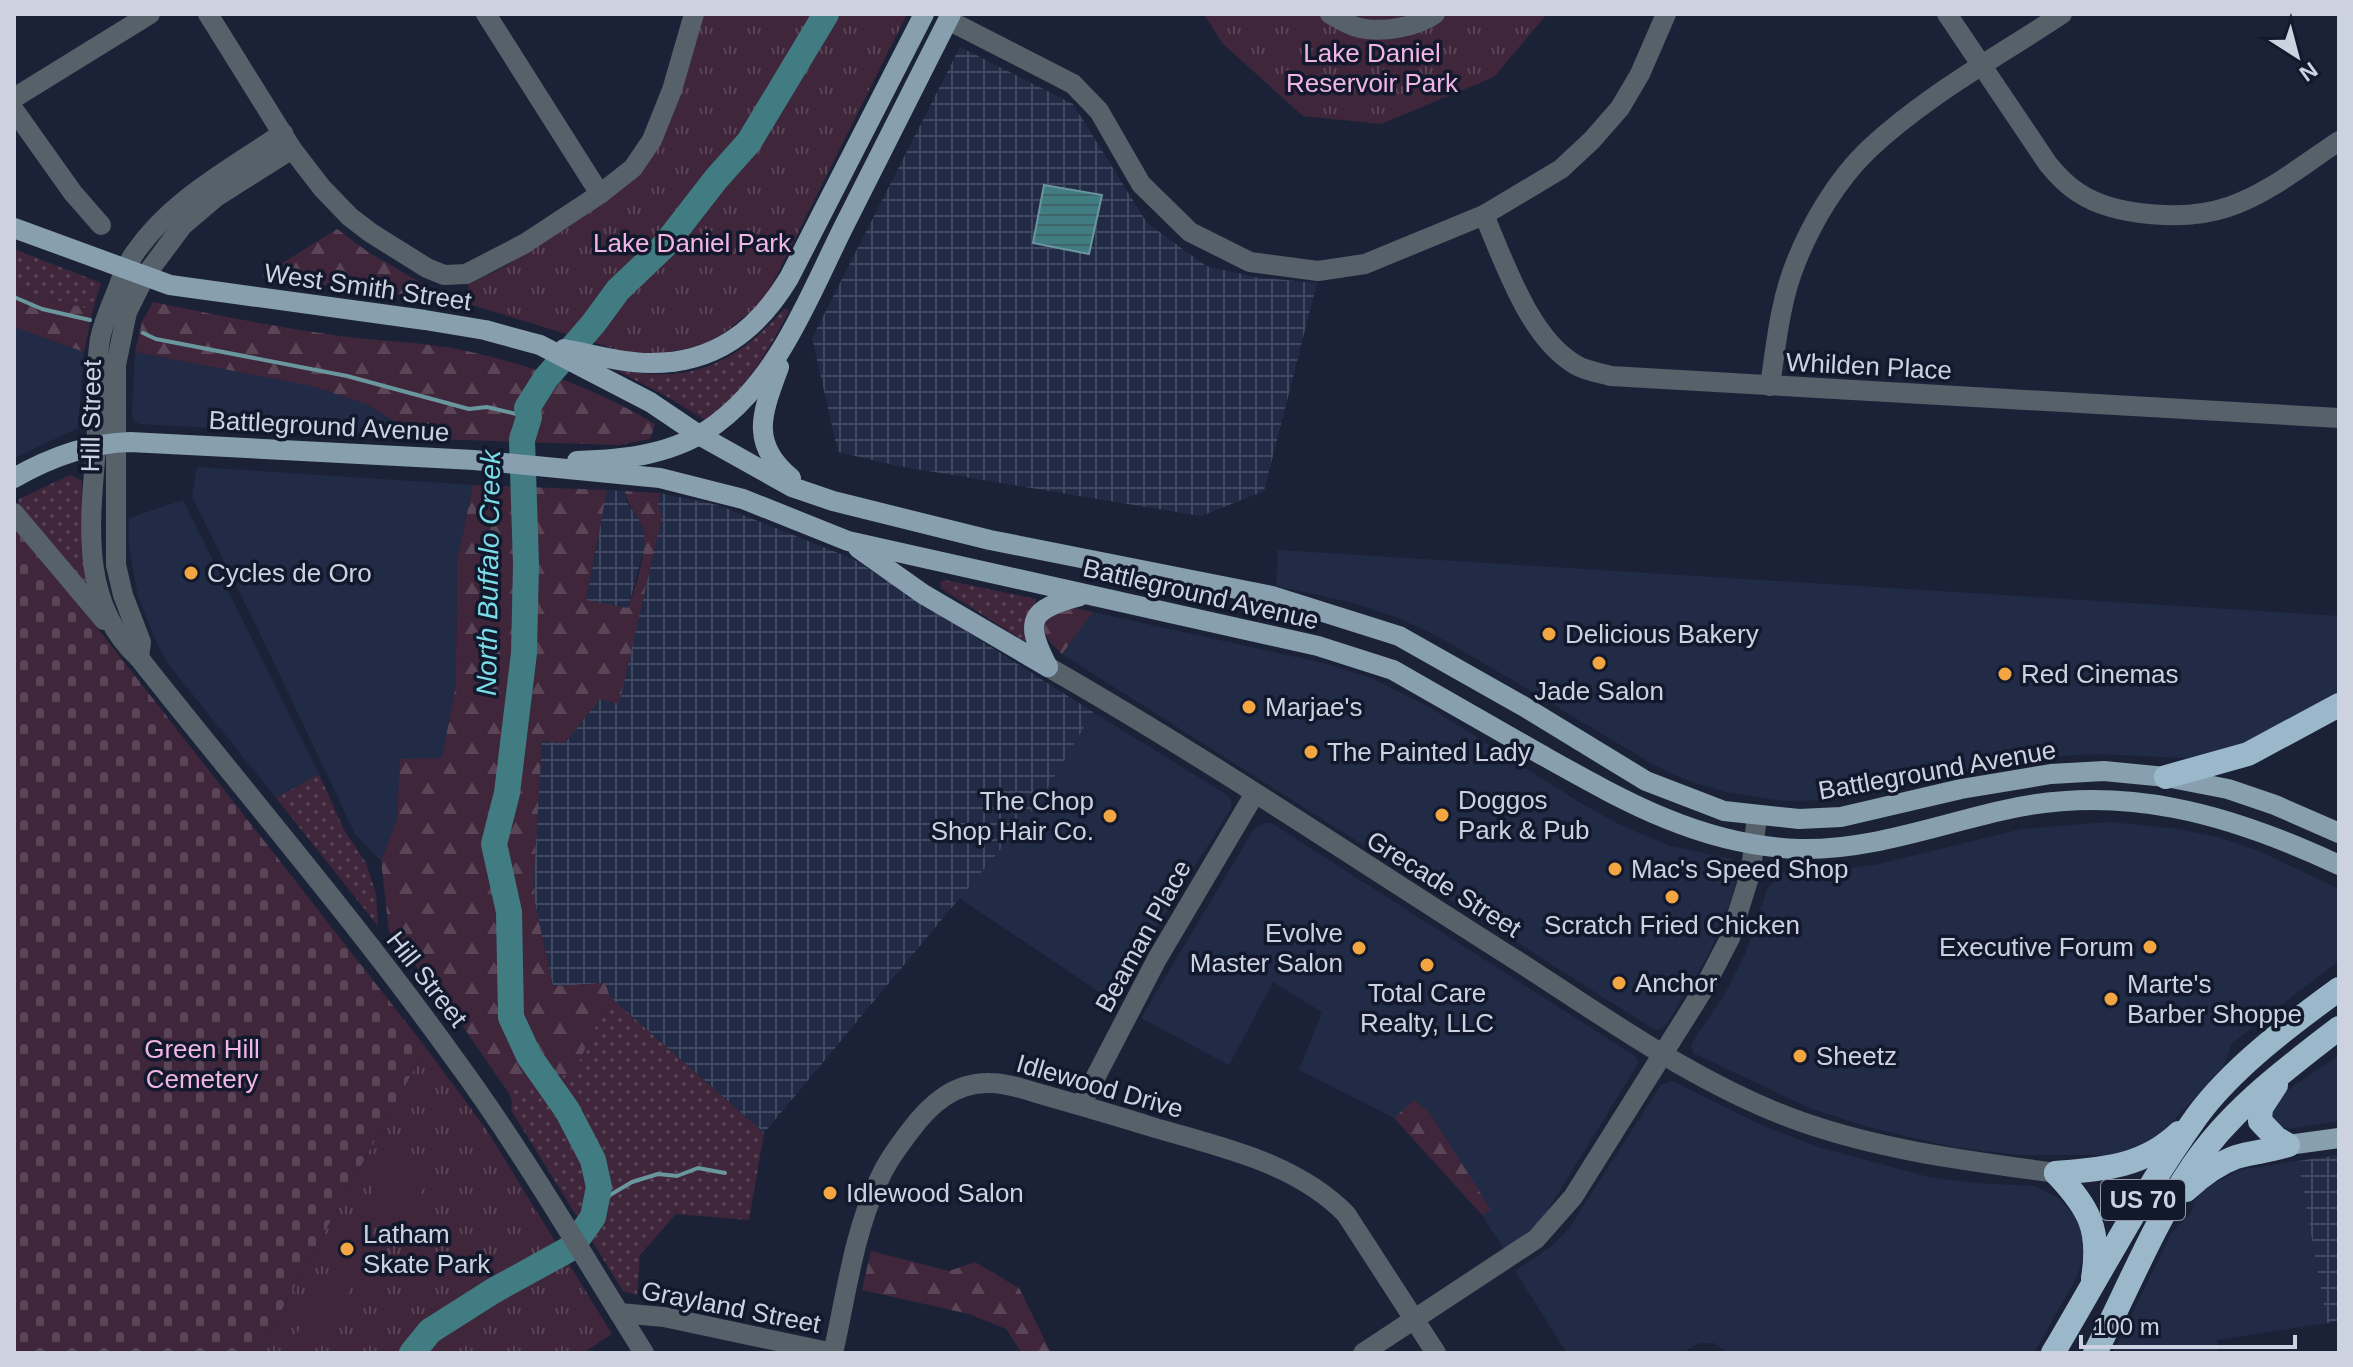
<svg xmlns="http://www.w3.org/2000/svg" width="2353" height="1367" font-family="Arial,sans-serif">
	<style>
		.built { fill: #222b46 }
		.industrial { fill: url(#industrial-grid) }
		.grass { fill: url(#grass-dots) }
		.forest { fill: url(#forest-firs) }
		.cemetery { fill: url(#cemetery-stones) }
		.park { fill: url(#park-tufts) }
		.pitch { fill: #3f263b }
		.water { fill: url(#water-rules); stroke: #6a969e; stroke-width: 2 }
		.lines { fill: none; stroke-linecap: round; stroke-linejoin: round }
		.stream { stroke: #6a969e; stroke-width: 4 }
		.river { stroke: #407c82; stroke-width: 26 }
		.minor { stroke: #566169; stroke-width: 20 }
		.major { stroke: #879faf; stroke-width: 20 }
		.highway { stroke: #9bb8cb; stroke-width: 24 }
		.poi-dot { fill: #f2a541; stroke: #12192d; stroke-width: 3 }
		.labels { text-anchor: middle; stroke-width: 7; stroke-linejoin: round; paint-order: stroke }
		.shield { fill: #12192d; stroke: #949aaa; stroke-width: 2 }
		.shield-label { font-size: 24px; font-weight: bold; fill: #ccd2e0 }
		.park-label { font-size: 26px; fill: #f1b5e6; stroke: #12192d }
		.street-label { font-size: 26px; fill: #ccd2e0; stroke: #12192d }
		.poi-label { font-size: 26px; fill: #ccd2e0; stroke: #12192d; text-anchor: start }
		.water-label { font-size: 28px; font-style: italic; fill: #7adce6; stroke: #12192d }
	</style>
	<defs>
		<pattern id="industrial-grid" width="8" height="8" patternUnits="userSpaceOnUse" patternTransform="scale(2)"><rect width="8" height="8" fill="#222b46"/><path d="M0 4h8M4 0v8" fill="none" stroke="#414960"/></pattern>
		<pattern id="grass-dots" width="8" height="8" patternUnits="userSpaceOnUse" patternTransform="scale(2)"><rect width="8" height="8" fill="#3f263b"/><path d="M2 2h.1M6 6h.1" fill="none" stroke="#5a4557" stroke-width="1.8" stroke-linecap="round"/></pattern>
		<pattern id="forest-firs" width="22" height="20" patternUnits="userSpaceOnUse" patternTransform="scale(2)"><rect width="22" height="20" fill="#3f263b"/><path d="M5 1l3.5 6h-7zM16 11l3.5 6h-7z" fill="#5a4557"/></pattern>
		<pattern id="cemetery-stones" width="16" height="16" patternUnits="userSpaceOnUse" patternTransform="scale(2)"><rect width="16" height="16" fill="#3f263b"/><path d="M2 7V4a2 2 0 0 1 4 0v3zM10 15v-3a2 2 0 0 1 4 0v3z" fill="#5a4557"/></pattern>
		<pattern id="park-tufts" width="24" height="20" patternUnits="userSpaceOnUse" patternTransform="scale(2)"><rect width="24" height="20" fill="#3f263b"/><path d="M3 7l-1-3M5 7V3M7 7l1-3M15 17l-1-3M17 17v-4M19 17l1-3" fill="none" stroke="#5a4557"/></pattern>
		<pattern id="water-rules" width="6" height="5" patternUnits="userSpaceOnUse" patternTransform="scale(2)"><rect width="6" height="5" fill="#407c82"/><path d="M0 2.5h6" fill="none" stroke="#3f6469"/></pattern>
	</defs>
	<rect width="100%" height="100%" fill="#1b2238"/>
	<g class="built">
		<path d="M14,327L84,352L78,428L14,458Z"/>
		<path d="M135,352L312,386L366,404L398,423V438L140,424L134,421L132,416Z"/>
		<path d="M197,467L473,485L457,561L456,684L442,759H400L397,820L381,861L355,834L269,652L192,497Z"/>
		<path d="M183,500L319,774L276,798L170,666L157,644L138,597L129,546V518Z"/>
		<path d="M1278,550L2339,616V697L2248,747L2208,759L2098,754L2041,757L1993,765L1872,794L1837,800L1784,801L1726,792L1689,781L1654,765L1477,659L1433,634L1396,617L1350,602L1276,586Z"/>
		<path d="M1093,612L1327,664L1371,678L1431,708L1584,805L1622,826L1670,846L1732,859L1737,863L1739,870L1726,916L1707,957L1668,1022L1663,1028L1655,1030L1062,654Z"/>
		<path d="M1093,712L1227,795L1231,801V808L1159,924L1116,1003L959,898L1038,804Z"/>
		<path d="M2110,822L2178,829L2218,837L2261,852L2339,889V961L2232,1043L2224,1065L2159,1137L2129,1155H2018L1953,1147L1868,1127L1810,1108L1693,1053L1691,1044L1725,994L1746,952L1768,887L1784,872L1825,871L1875,865L2022,829Z"/>
		<path d="M1266,823H1271L1635,1056L1639,1062L1543,1218L1523,1237L1504,1249L1482,1215L1490,1210L1414,1100L1394,1118L1299,1070L1322,1012L1273,982L1229,1065L1141,1018L1254,829Z"/>
		<path d="M2339,1055V1121L2288,1129L2281,1127L2272,1113L2281,1095Z"/>
		<path d="M1672,1081L1759,1124L1818,1147L1929,1177L1973,1183L2034,1186L2059,1198L2081,1224L2085,1243L2082,1261L2077,1277L2034,1353H1728L1714,1343H1700L1681,1353H1567L1515,1271L1552,1246L1570,1227L1661,1085Z"/>
		<path d="M2298,1161L2327,1323L2217,1340L2218,1353H2113L2171,1234L2192,1212L2194,1201L2203,1189L2240,1170Z"/>
	</g>
	<g class="industrial">
		<path d="M960,47L1073,104L1147,223L1206,266L1255,277L1317,283L1264,491L1201,516L898,466L838,452L812,338Z"/>
		<path d="M607,490L625,491L626,501L642,524L646,541L628,608L586,601Z"/>
		<path d="M660,493L718,505L853,559L1093,712L1038,804L764,1133L610,997L604,983L553,987L535,903L534,877L542,741L565,743L600,698L619,703Z"/>
		<path d="M2339,1155V1320L2327,1323L2298,1161Z"/>
	</g>
	<g class="grass">
		<path d="M14,249L101,283L93,310L30,294L14,285Z"/>
		<path d="M785,308L789,311C767,354 745,391 705,420L668,397L614,369C690,385 734,365 785,308Z"/>
		<path d="M70,475L82,481L81,550L91,595L18,503L19,499Z"/>
		<path d="M945,580L1036,599L1026,639L1024,641L942,589L940,582Z"/>
		<path d="M319,774L344,830L366,863L376,894L378,926L276,798Z"/>
		<path d="M610,997L764,1133L749,1220L676,1214L640,1255L637,1295L623,1291L511,1110L512,1101L508,1092L574,1072Z"/>
	</g>
	<g class="forest">
		<path d="M337,229L368,252L442,295H463V303L260,277Z"/>
		<path d="M14,285L30,294L93,310L84,352L14,327Z"/>
		<path d="M153,302C215,315 277,327 340,336C380,341 422,342 462,350C529,364 596,389 655,424L650,439L619,445L398,438V423L366,404L312,386L135,352L142,322Z"/>
		<path d="M473,485L607,490L586,600L628,608C635,588 650,546 642,526C637,513 627,506 625,491L660,493L658,504L662,517L619,704L600,699L565,743L542,741L534,877L535,903L553,986L605,983L610,997L574,1072L508,1092L462,1025L389,932L381,861L397,820L400,759L442,758L456,684L457,561Z"/>
		<path d="M1070,607L1093,612L1062,654C1036,631 1038,620 1070,607Z"/>
		<path d="M1414,1100L1429,1112L1491,1210L1482,1215L1394,1118Z"/>
		<path d="M871,1251L949,1271L975,1262L1019,1288L1051,1353H1022L1006,1329L969,1314L862,1290Z"/>
	</g>
	<path class="cemetery" d="M14,528L103,635L426,1048L258,1353H14Z"/>
	<g class="park">
		<path d="M701,14H907L764,301L710,344L641,357L469,304L468,284L504,267L609,198L632,175Z"/>
		<path d="M1204,14H1547L1494,77L1381,124L1303,116L1222,43Z"/>
		<path d="M426,1048L486,1129L612,1334L583,1353H258Z"/>
	</g>
	<path class="pitch" d="M395,1165C413,1166 416,1172 425,1187L395,1224H388L370,1218L339,1274L347,1284V1293L312,1348L294,1339L383,1171Z"/>
	<path class="water" d="M1044,185L1102,195L1089,254L1033,243Z"/>
	<g class="lines">
		<g class="stream">
			<path d="M14,297L42,309L90,320"/>
			<path d="M143,333L156,339L347,376L469,409L487,407L529,417"/>
			<path d="M593,1217L610,1195L632,1182L658,1174L677,1176L698,1168L725,1173"/>
		</g>
		<path class="river" d="M412,1353L430,1331L493,1291L571,1248L593,1217L599,1187L593,1160L567,1110L529,1056L511,1017L509,912L494,844L507,793L524,653L526,564L522,440L529,417L527,408L546,378L593,324L618,290L664,246L716,179L749,142L826,14"/>
		<g class="minor">
			<path d="M208,14L292,149L322,188L350,217L371,233L427,268L444,275L466,274L524,244L600,194L633,168L652,140L672,90L694,14"/>
			<path d="M486,14L600,194"/>
			<path d="M1330,14C1339,19 1350,26 1360,28C1382,33 1417,27 1435,14"/>
			<path d="M1947,14L2048,164C2057,175 2066,185 2079,193C2115,217 2188,221 2228,207C2268,194 2304,164 2339,141"/>
			<path d="M948,20L1073,84L1099,111L1141,184L1190,232L1250,262L1318,271L1365,264L1484,215L1561,169L1592,140L1620,108L1640,74L1666,14"/>
			<path d="M14,98L150,14"/>
			<path d="M14,110L73,193L101,225"/>
			<path d="M283,133C229,170 172,199 134,254C126,266 121,279 116,293C110,308 103,323 100,339C94,375 99,411 96,448C90,521 79,603 139,658C244,791 355,920 454,1058C523,1152 582,1254 644,1353"/>
			<path d="M1484,215C1505,263 1529,338 1576,365C1586,371 1600,373 1611,376L2339,418"/>
			<path d="M1770,386C1776,345 1780,301 1796,262C1812,222 1837,180 1868,150C1925,96 1997,57 2062,14"/>
			<path d="M14,513L104,620"/>
			<path d="M139,658L141,642L123,595L116,565V365L127,312L145,276L183,225L216,197L292,149"/>
			<path d="M1048,667C1209,759 1362,863 1519,962C1609,1020 1700,1086 1802,1122C1885,1151 1970,1161 2056,1173"/>
			<path d="M1081,1105L1157,959L1254,795"/>
			<path d="M619,1313L664,1317L833,1353"/>
			<path d="M833,1353C846,1297 853,1235 878,1182C886,1163 898,1147 910,1131C930,1104 955,1082 990,1083C1008,1083 1026,1090 1044,1095C1079,1105 1114,1115 1149,1126C1218,1147 1294,1161 1346,1214L1436,1353"/>
			<path d="M1363,1353L1536,1239L1573,1197L1703,990L1730,938L1751,871L1757,815"/>
		</g>
		<g class="major">
			<path d="M14,228L170,285L425,320L485,330L540,345L650,402L699,435L792,487L833,501L990,540L1272,596L1399,636L1523,706L1646,781L1724,811L1799,819L1841,817L1961,789L2051,774L2104,771L2166,777L2228,789L2275,805L2339,833"/>
			<path d="M564,349C592,354 621,363 649,363C714,364 757,331 789,278L924,14"/>
			<path d="M779,367C763,411 748,443 791,478"/>
			<path d="M577,461C626,460 676,454 716,424C780,376 809,296 844,226C879,156 915,85 951,14"/>
			<path d="M14,478C49,458 90,443 130,442L474,460L660,478L743,499L848,541L1318,646L1393,670C1442,698 1491,726 1540,754C1624,801 1700,845 1798,849C1867,851 1934,826 2000,811C2121,782 2230,814 2339,865"/>
			<path d="M858,548L923,594L1048,667"/>
			<path d="M1048,667C1023,620 1030,609 1080,596"/>
			<path d="M2288,1145L2339,1138"/>
		</g>
		<g class="highway">
			<path d="M2166,777L2248,754L2339,705"/>
			<path d="M2276,1085L2261,1108L2260,1121L2276,1138L2288,1145"/>
			<path d="M2056,1173C2104,1169 2143,1167 2179,1133"/>
			<path d="M2056,1173C2089,1208 2101,1229 2093,1278"/>
			<path d="M2186,1190C2201,1176 2217,1164 2236,1157C2253,1152 2271,1151 2288,1145"/>
			<path d="M2053,1353C2100,1274 2143,1191 2197,1116C2232,1068 2291,1024 2339,989"/>
			<path d="M2095,1353C2126,1293 2154,1223 2192,1167C2230,1110 2286,1069 2339,1028"/>
		</g>
	</g>
	<g class="poi-dot">
		<circle cx="191" cy="573" r="8"/>
		<circle cx="1549" cy="634" r="8"/>
		<circle cx="1599" cy="663" r="8"/>
		<circle cx="2005" cy="674" r="8"/>
		<circle cx="1249" cy="707" r="8"/>
		<circle cx="1311" cy="752" r="8"/>
		<circle cx="1442" cy="815" r="8"/>
		<circle cx="1110" cy="816" r="8"/>
		<circle cx="1615" cy="869" r="8"/>
		<circle cx="1672" cy="897" r="8"/>
		<circle cx="2150" cy="947" r="8"/>
		<circle cx="1359" cy="948" r="8"/>
		<circle cx="1427" cy="965" r="8"/>
		<circle cx="1619" cy="983" r="8"/>
		<circle cx="2111" cy="999" r="8"/>
		<circle cx="1800" cy="1056" r="8"/>
		<circle cx="830" cy="1193" r="8"/>
		<circle cx="347" cy="1249" r="8"/>
	</g>
	<g class="labels">
		<rect class="shield" x="2101" y="1180" width="84" height="40" rx="6"/>
		<g class="shield-label">
			<text x="2143" y="1208">US 70</text>
		</g>
		<g class="park-label">
			<text x="1372" y="62">Lake Daniel<tspan x="1372" dy="30">Reservoir Park</tspan></text>
			<text x="692" y="252">Lake Daniel Park</text>
			<text x="202" y="1058">Green Hill<tspan x="202" dy="30">Cemetery</tspan></text>
		</g>
		<g class="street-label">
			<text transform="translate(368 287) rotate(8)" y="9">West Smith Street</text>
			<text transform="translate(1869 366) rotate(3)" y="9">Whilden Place</text>
			<text transform="translate(91 416) rotate(-89)" y="9">Hill Street</text>
			<text transform="translate(329 426) rotate(3)" y="9">Battleground Avenue</text>
			<text transform="translate(1201 594) rotate(13)" y="9">Battleground Avenue</text>
			<text transform="translate(1937 770) rotate(-10)" y="9">Battleground Avenue</text>
			<text transform="translate(1444 884) rotate(32)" y="9">Grecade Street</text>
			<text transform="translate(1143 936) rotate(-61)" y="9">Beaman Place</text>
			<text transform="translate(427 979) rotate(52)" y="9">Hill Street</text>
			<text transform="translate(1100 1086) rotate(16)" y="9">Idlewood Drive</text>
			<text transform="translate(731 1307) rotate(11)" y="9">Grayland Street</text>
		</g>
		<g class="poi-label">
			<text x="207" y="582">Cycles de Oro</text>
			<text x="1565" y="643">Delicious Bakery</text>
			<text x="2021" y="683">Red Cinemas</text>
			<text x="1599" y="700" text-anchor="middle">Jade Salon</text>
			<text x="1265" y="716">Marjae's</text>
			<text x="1327" y="761">The Painted Lady</text>
			<text x="1458" y="809">Doggos<tspan x="1458" dy="30">Park &amp; Pub</tspan></text>
			<text x="1094" y="810" text-anchor="end">The Chop<tspan x="1094" dy="30">Shop Hair Co.</tspan></text>
			<text x="1631" y="878">Mac's Speed Shop</text>
			<text x="1672" y="934" text-anchor="middle">Scratch Fried Chicken</text>
			<text x="1343" y="942" text-anchor="end">Evolve<tspan x="1343" dy="30">Master Salon</tspan></text>
			<text x="2134" y="956" text-anchor="end">Executive Forum</text>
			<text x="1635" y="992">Anchor</text>
			<text x="2127" y="993">Marte's<tspan x="2127" dy="30">Barber Shoppe</tspan></text>
			<text x="1427" y="1002" text-anchor="middle">Total Care<tspan x="1427" dy="30">Realty, LLC</tspan></text>
			<text x="1816" y="1065">Sheetz</text>
			<text x="846" y="1202">Idlewood Salon</text>
			<text x="363" y="1243">Latham<tspan x="363" dy="30">Skate Park</tspan></text>
		</g>
		<g class="water-label">
			<text transform="translate(488 573) rotate(-89)" y="10">North Buffalo Creek</text>
		</g>
	</g>
	<rect width="2353" height="1367" fill="none" stroke="#ccd2e0" stroke-width="32"/>
	<g transform="translate(2297 56) rotate(144)" stroke="#12192d" stroke-width="6" paint-order="stroke">
	<path d="M0-6L14 30L0 20L-14 30Z" fill="#ccd2e0"/>
	<text y="-12" font-size="22" font-weight="bold" text-anchor="middle" fill="#ccd2e0">N</text>
	</g>
	<path d="M2081 1335v12h214v-12" fill="none" stroke="#ccd2e0" stroke-width="4"/>
	<text x="2093" y="1335" font-size="24" fill="#ccd2e0" stroke="#12192d" stroke-width="6" paint-order="stroke">100 m</text>
</svg>
